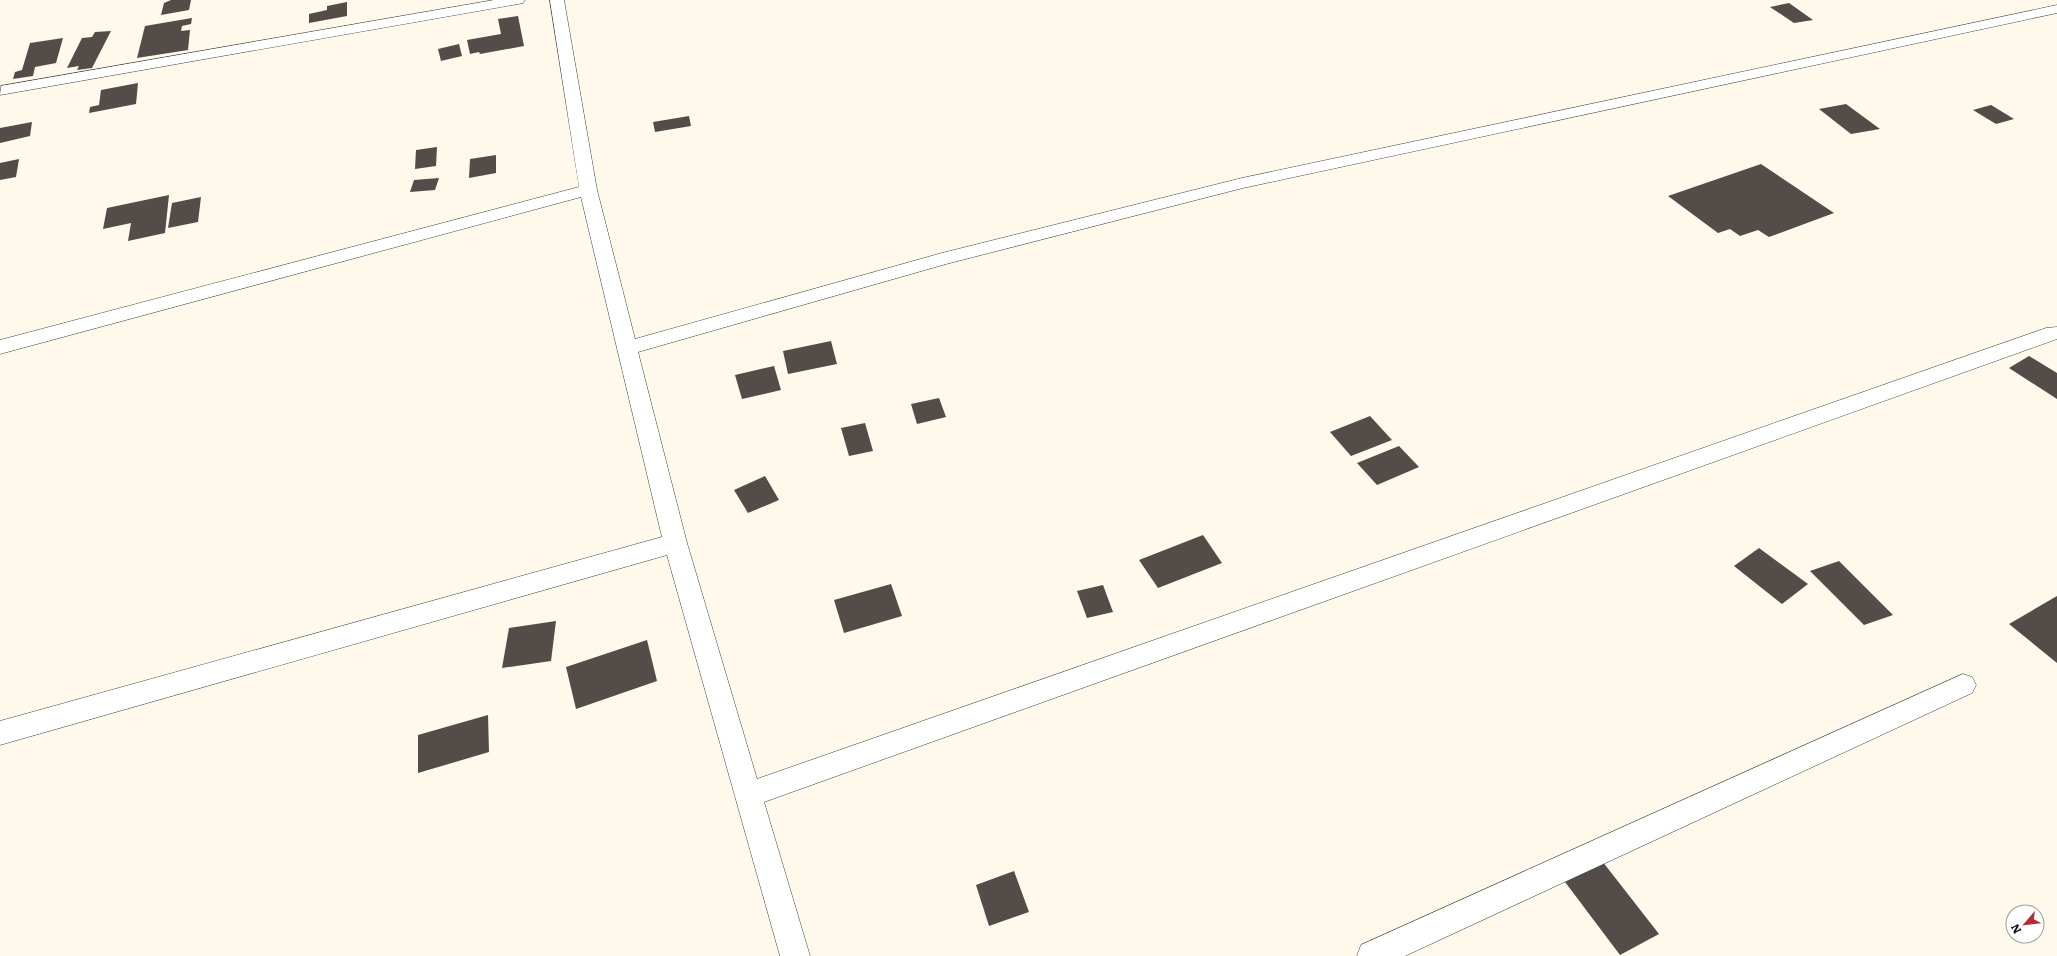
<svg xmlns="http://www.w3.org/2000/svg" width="2057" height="956" font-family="Literata,serif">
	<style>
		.building { fill: #534c48 }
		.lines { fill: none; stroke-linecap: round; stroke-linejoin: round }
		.minor-casing { stroke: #3e3e3e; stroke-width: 1 }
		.minor { fill: #fff; fill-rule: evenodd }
	</style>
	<rect width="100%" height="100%" fill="#fef9eb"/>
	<g class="building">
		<path d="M171,0H191L189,10L161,15L164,3Z"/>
		<path d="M347,2V16L309,23V14L327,10V6Z"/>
		<path d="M1789,3L1813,20L1794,23L1770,7Z"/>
		<path d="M518,16L524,46L480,54L479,52L470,54L467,40L501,34L498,19Z"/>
		<path d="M192,18L191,24L182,26L181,31L190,30L188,50L137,58L145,26Z"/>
		<path d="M111,31L92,68L77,70L79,66L67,68L82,38L92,37L95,32Z"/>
		<path d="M63,38L56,63L35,67L33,76L13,79L15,72L22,70L30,43Z"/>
		<path d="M459,44L462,56L441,61L438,49Z"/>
		<path d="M138,83L136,104L89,113L90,107L99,105L101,90Z"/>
		<path d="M1846,104L1880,129L1851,134L1819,109Z"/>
		<path d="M1991,105L2014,119L1996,124L1973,110Z"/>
		<path d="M689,116L691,126L655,132L653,122Z"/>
		<path d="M32,122L30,136L0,143V128Z"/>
		<path d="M437,147L436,166L415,169L416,150Z"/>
		<path d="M496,155V173L469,178L470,159Z"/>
		<path d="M19,159L16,177L0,180V163Z"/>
		<path d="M1761,164L1834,213L1769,237L1758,230L1740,236L1730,229L1718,233L1668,196Z"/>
		<path d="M439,178L435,190L410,192L414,180Z"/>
		<path d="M169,195L165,233L128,241L131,223L103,229L107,208Z"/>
		<path d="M201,197L198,222L168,228L172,203Z"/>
		<path d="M831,341L837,364L788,374L783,351Z"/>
		<path d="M2029,356L2057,373V399L2009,368Z"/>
		<path d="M774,366L781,390L742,399L735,375Z"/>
		<path d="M939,398L946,417L917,424L911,404Z"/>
		<path d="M1370,416L1392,440L1351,456L1330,432Z"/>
		<path d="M865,423L873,451L849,456L841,428Z"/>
		<path d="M1399,446L1419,467L1377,485L1357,463Z"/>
		<path d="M765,476L779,500L748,513L734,490Z"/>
		<path d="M1203,535L1222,563L1158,588L1139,560Z"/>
		<path d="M1759,548L1808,584L1782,604L1734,566Z"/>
		<path d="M1839,561L1893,615L1864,625L1810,571Z"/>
		<path d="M891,584L902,616L844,633L834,600Z"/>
		<path d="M1103,585L1113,612L1087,618L1077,591Z"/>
		<path d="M2057,596V663L2009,624Z"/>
		<path d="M556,621L551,661L502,668L509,628Z"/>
		<path d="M647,640L657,681L576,709L566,667Z"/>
		<path d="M488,715L489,752L418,773V735Z"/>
		<path d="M1588,843L1659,934L1620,955L1550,862Z"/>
		<path d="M1014,871L1029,912L989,926L976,885Z"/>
	</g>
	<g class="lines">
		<defs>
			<g id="minor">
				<path d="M494,0H525L523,3L518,4L0,95L1,86Z"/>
				<path d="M550,0H564L597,190L635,339L942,253L1242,178L2057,5V13L1243,188L946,264L638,352L687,543L757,779L2046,328L2057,327V339L764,802L810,956H780L667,555L0,745V721L662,537L581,197L0,354V340L579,187Z"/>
				<path d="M1963,674L1972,677L1976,685L1972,693L1405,956H1357L1361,945Z"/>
			</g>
		</defs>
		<use href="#minor" class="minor-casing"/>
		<use href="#minor" class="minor"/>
	</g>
	<g transform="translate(2025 924) rotate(242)"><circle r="19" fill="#ffffff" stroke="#9d9d9d"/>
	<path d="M0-3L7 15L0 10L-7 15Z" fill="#b12d38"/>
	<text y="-6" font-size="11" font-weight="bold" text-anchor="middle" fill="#0b0b0b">N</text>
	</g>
</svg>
